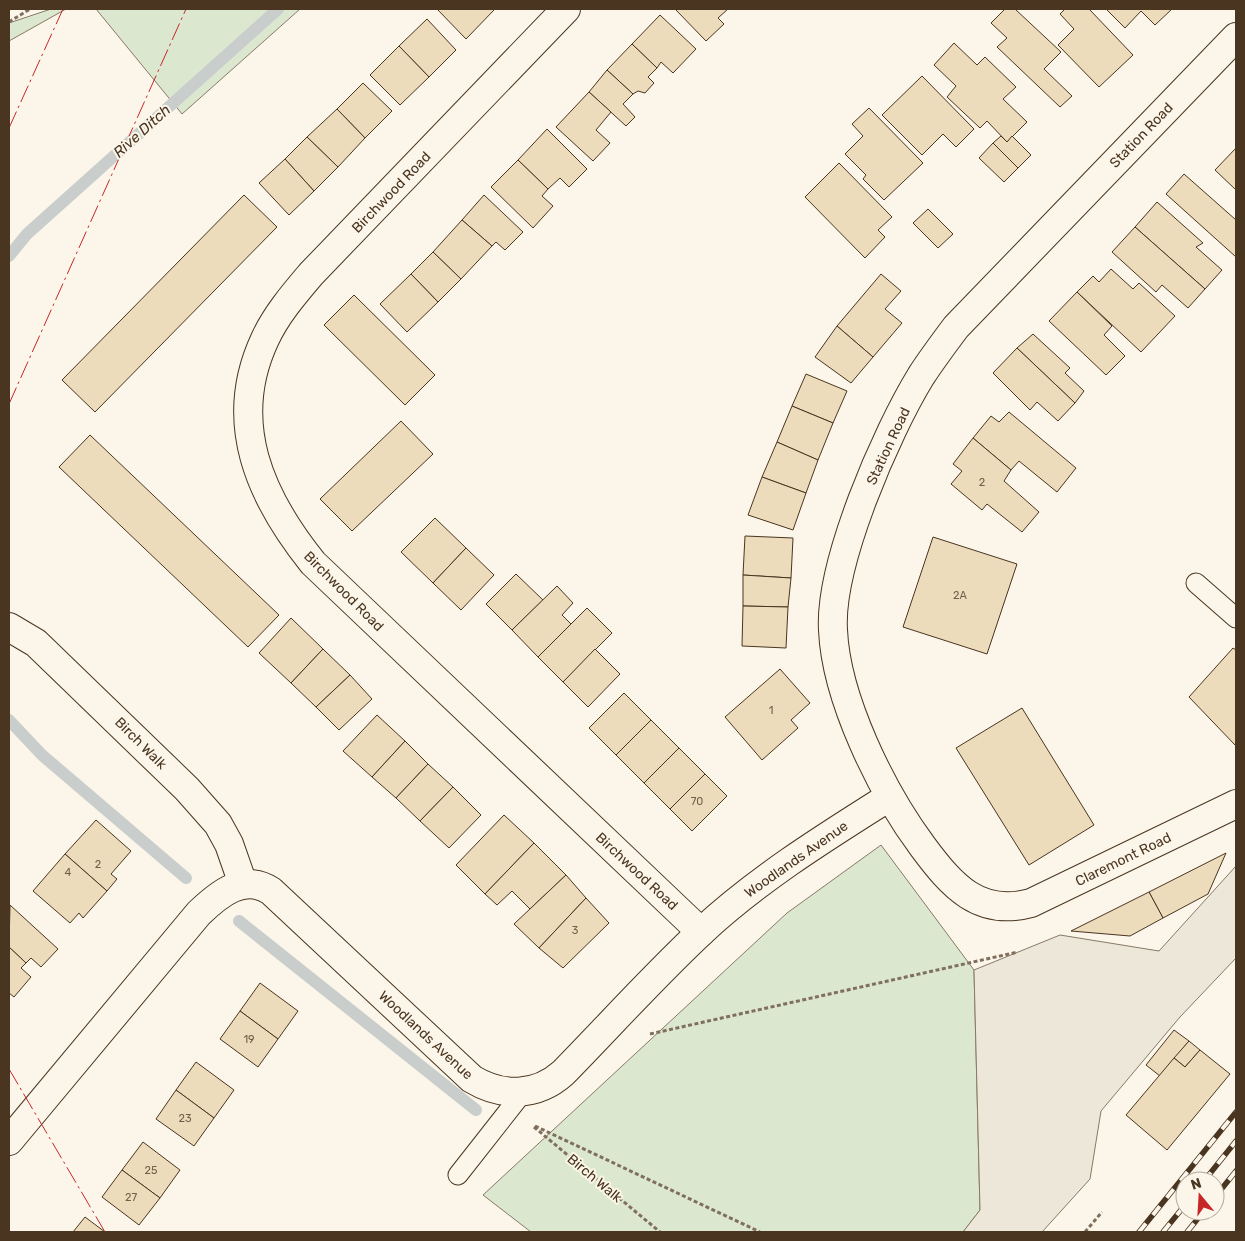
<svg xmlns="http://www.w3.org/2000/svg" width="1245" height="1241" font-family="Rubik,sans-serif">
	<style>
		.green { fill: #dce7d0; stroke: #887966 }
		.parking { fill: #ede7d9; stroke: #887966 }
		.lines { fill: none; stroke-linecap: round; stroke-linejoin: round }
		.stream { stroke: #c9cecd; stroke-width: 12 }
		.building { fill: #ecdcbc; stroke: #4a3520 }
		.service-casing { stroke: #4a3520; stroke-width: 21 }
		.minor-casing { stroke: #4a3520; stroke-width: 30 }
		.path { stroke: #7f6f5c; stroke-width: 3; stroke-dasharray: 4 2.5; stroke-linecap: butt }
		.service { stroke: #fbf6e9; stroke-width: 19 }
		.minor { stroke: #fbf6e9; stroke-width: 28 }
		.rail-casing { stroke: #4a3520; stroke-width: 5.5 }
		.rail { stroke: #fbf6e9; stroke-width: 4; stroke-dasharray: 11; stroke-linecap: butt }
		.power { stroke: #c62828; stroke-width: 1; stroke-dasharray: 18 4 2.5 4; stroke-linecap: butt }
		.labels { text-anchor: middle; stroke-width: 4; stroke-linejoin: round; paint-order: stroke }
		.number-label { font-size: 11px; fill: #725f47 }
		.street-label { font-size: 14px; fill: #4a3520; stroke: #fbf6e9 }
		.water-label { font-size: 15px; font-style: italic; fill: #4a3520; stroke: #fbf6e9 }
	</style>
	<rect width="100%" height="100%" fill="#fbf6e9"/>
	<g class="green">
		<path d="M51,9H66L9,41V23Z"/>
		<path d="M96,9H300L182,114Z"/>
		<path d="M881,845L974,970L980,1210L963,1232H531L483,1195L787,913Z"/>
	</g>
	<path class="parking" d="M1236,866V958L1180,1017L1101,1111L1090,1179L1042,1232H963L980,1210L974,970L1060,935L1159,951Z"/>
	<g class="lines">
		<g class="stream">
			<path d="M9,256L27,234L278,9"/>
			<path d="M9,720L42,755L186,878"/>
			<path d="M239,921L476,1110"/>
		</g>
	</g>
	<g class="building">
		<path d="M437,9H493L494,10L466,39Z"/>
		<path d="M675,9H728L718,18L724,24L706,41Z"/>
		<path d="M1005,9H1015L1061,52L1044,69L1072,96L1060,107L997,47L1007,38L991,23Z"/>
		<path d="M1065,9H1089L1133,55L1099,87L1058,45L1074,29L1060,14Z"/>
		<path d="M1106,9H1172L1155,25L1141,11L1125,28Z"/>
		<path d="M660,15L696,49L673,73L661,62L657,68L632,44Z"/>
		<path d="M427,19L456,50L429,77L399,46Z"/>
		<path d="M954,43L977,65L985,57L1016,87L1003,99L1027,122L1007,142L987,121L980,128L947,97L956,86L934,65Z"/>
		<path d="M632,44L657,68L648,77L654,83L645,93L638,91L633,94L607,70Z"/>
		<path d="M399,46L429,77L400,105L370,75Z"/>
		<path d="M607,70L633,94L623,104L635,117L626,126L589,92Z"/>
		<path d="M922,76L974,129L956,147L943,134L922,155L882,115Z"/>
		<path d="M363,83L392,111L365,138L337,109Z"/>
		<path d="M589,92L611,112L596,130L610,143L593,161L556,127Z"/>
		<path d="M869,108L923,163L884,200L863,179L866,175L845,154L863,136L852,124Z"/>
		<path d="M337,109L365,138L338,167L307,137Z"/>
		<path d="M547,129L587,169L569,187L560,178L548,189L518,160Z"/>
		<path d="M1001,136L1007,142L1012,136L1031,155L1018,168L993,143Z"/>
		<path d="M307,137L338,167L314,191L285,159Z"/>
		<path d="M993,143L1018,168L1004,182L979,158Z"/>
		<path d="M1236,148V190L1215,170Z"/>
		<path d="M285,159L314,191L289,215L259,183Z"/>
		<path d="M518,160L548,189L542,196L553,206L533,228L491,187Z"/>
		<path d="M839,163L892,217L878,230L885,237L865,258L805,197Z"/>
		<path d="M1184,174L1236,220V257L1166,194Z"/>
		<path d="M244,195L277,227L95,412L62,380Z"/>
		<path d="M484,195L523,232L505,250L496,242L492,246L462,220Z"/>
		<path d="M1157,202L1203,243L1196,247L1222,270L1205,289L1135,227Z"/>
		<path d="M928,209L953,234L938,248L913,223Z"/>
		<path d="M462,220L492,246L461,279L433,252Z"/>
		<path d="M1135,227L1205,289L1188,308L1162,285L1156,292L1112,252Z"/>
		<path d="M433,252L461,279L438,302L411,274Z"/>
		<path d="M1111,269L1133,289L1139,283L1175,316L1141,352L1077,292L1093,276L1099,282Z"/>
		<path d="M411,274L438,302L407,332L380,304Z"/>
		<path d="M881,274L901,291L885,309L902,323L873,357L837,326Z"/>
		<path d="M1077,292L1112,326L1104,335L1125,356L1106,375L1049,321Z"/>
		<path d="M354,295L435,375L405,405L324,325Z"/>
		<path d="M837,326L873,357L851,383L815,357Z"/>
		<path d="M1033,334L1070,368L1065,373L1084,391L1075,403L1017,348Z"/>
		<path d="M1017,348L1075,403L1058,421L1037,402L1030,410L993,373Z"/>
		<path d="M806,374L847,391L833,423L792,406Z"/>
		<path d="M792,406L833,423L818,460L777,442Z"/>
		<path d="M1009,412L1076,468L1057,492L1019,461L1011,470L973,438L991,416L999,422Z"/>
		<path d="M401,421L433,454L352,531L320,499Z"/>
		<path d="M90,435L279,615L248,647L59,467Z"/>
		<path d="M973,438L1011,470L1004,481L1039,512L1022,532L987,504L982,510L951,484L962,471L953,464Z"/>
		<path d="M777,442L818,460L806,493L762,477Z"/>
		<path d="M762,477L806,493L793,530L748,515Z"/>
		<path d="M435,518L466,548L433,583L401,552Z"/>
		<path d="M745,536L793,538L791,578L743,575Z"/>
		<path d="M933,537L1017,564L987,654L903,627Z"/>
		<path d="M466,548L494,575L461,610L433,583Z"/>
		<path d="M516,574L543,600L512,630L486,604Z"/>
		<path d="M743,575L791,578L788,607L743,606Z"/>
		<path d="M557,586L573,603L562,615L571,624L538,657L512,630Z"/>
		<path d="M743,606L788,607L786,648L742,646Z"/>
		<path d="M587,608L612,633L563,682L538,657Z"/>
		<path d="M291,618L323,649L291,683L259,653Z"/>
		<path d="M1233,648L1236,650V746L1189,697Z"/>
		<path d="M323,649L350,675L316,707L291,683Z"/>
		<path d="M595,649L620,674L588,707L563,682Z"/>
		<path d="M780,669L810,703L791,720L798,728L762,760L725,717Z"/>
		<path d="M350,675L372,699L339,730L316,707Z"/>
		<path d="M624,693L651,720L616,755L589,728Z"/>
		<path d="M1022,708L1094,825L1029,865L956,748Z"/>
		<path d="M377,715L405,741L372,777L343,751Z"/>
		<path d="M651,720L679,748L644,783L616,755Z"/>
		<path d="M405,741L428,764L396,798L372,777Z"/>
		<path d="M679,748L705,774L670,809L644,783Z"/>
		<path d="M428,764L453,787L420,821L396,798Z"/>
		<path d="M705,774L727,796L692,831L670,809Z"/>
		<path d="M453,787L481,815L449,848L420,821Z"/>
		<path d="M504,815L534,843L485,894L456,865Z"/>
		<path d="M96,820L131,851L111,874L117,879L107,891L65,854Z"/>
		<path d="M534,843L566,875L530,909L512,891L497,905L485,894Z"/>
		<path d="M1226,853L1208,894L1163,918L1149,892Z"/>
		<path d="M65,854L107,891L83,918L79,913L70,923L33,891Z"/>
		<path d="M566,875L586,898L539,948L514,924Z"/>
		<path d="M1149,892L1163,918L1130,936L1071,931Z"/>
		<path d="M586,898L609,923L563,968L539,948Z"/>
		<path d="M10,905L58,949L41,967L31,958L26,963L9,947Z"/>
		<path d="M9,947L26,963L21,968L31,977L14,997L9,993Z"/>
		<path d="M260,983L298,1011L278,1039L240,1011Z"/>
		<path d="M240,1011L278,1039L258,1067L220,1039Z"/>
		<path d="M1174,1030L1189,1041L1160,1076L1146,1065Z"/>
		<path d="M1189,1041L1200,1050L1185,1067L1174,1058Z"/>
		<path d="M1200,1050L1230,1074L1167,1150L1126,1115L1174,1058L1185,1067Z"/>
		<path d="M196,1062L234,1090L214,1118L176,1090Z"/>
		<path d="M176,1090L214,1118L194,1146L156,1119Z"/>
		<path d="M143,1142L180,1170L160,1198L122,1170Z"/>
		<path d="M122,1170L160,1198L139,1225L102,1197Z"/>
		<path d="M85,1217L105,1232H73Z"/>
	</g>
	<g class="lines">
		<defs>
			<g id="service">
				<path d="M1196,583L1236,618"/>
				<path d="M458,1175L524,1091"/>
			</g>
			<g id="minor">
				<path d="M566,9L311,274C294,294 276,315 265,339C226,422 260,497 313,563L701,932"/>
				<path d="M1236,37L956,327C944,343 932,359 921,376C886,433 829,564 833,630C836,699 882,792 923,847C952,886 979,917 1031,903L1236,804"/>
				<path d="M9,627L36,643L187,789L218,824L229,844L243,884"/>
				<path d="M9,1141L199,913C219,894 244,873 271,891L472,1079C502,1097 536,1097 563,1073C609,1026 653,977 701,932C758,879 824,838 889,797"/>
			</g>
		</defs>
		<use href="#service" class="service-casing"/>
		<use href="#minor" class="minor-casing"/>
		<g class="path">
			<path d="M9,22L30,9"/>
			<path d="M650,1034L1018,952"/>
			<path d="M535,1126L760,1232"/>
			<path d="M534,1127L660,1232"/>
			<path d="M1085,1232L1102,1212"/>
		</g>
		<use href="#service" class="service"/>
		<use href="#minor" class="minor"/>
		<defs>
			<g id="rail">
				<path d="M1204,1181L1236,1141"/>
				<path d="M1215,1197L1236,1171"/>
				<path d="M1139,1232L1236,1112"/>
				<path d="M1163,1232L1185,1205"/>
				<path d="M1187,1232L1204,1211"/>
			</g>
		</defs>
		<use href="#rail" class="rail-casing"/>
		<use href="#rail" class="rail"/>
		<g class="power">
			<path d="M9,128L63,9"/>
			<path d="M9,404L186,9"/>
			<path d="M9,1069L105,1232"/>
		</g>
	</g>
	<g class="labels">
		<g class="number-label">
			<text x="982" y="486">2</text>
			<text x="960" y="599">2A</text>
			<text x="771" y="714">1</text>
			<text x="697" y="805">70</text>
			<text x="98" y="868">2</text>
			<text x="68" y="876">4</text>
			<text x="575" y="934">3</text>
			<text x="249" y="1043">19</text>
			<text x="185" y="1122">23</text>
			<text x="151" y="1174">25</text>
			<text x="131" y="1201">27</text>
		</g>
		<g class="street-label">
			<text transform="translate(1141 135) rotate(-46)" y="5">Station Road</text>
			<text transform="translate(391 192) rotate(-46)" y="5">Birchwood Road</text>
			<text transform="translate(888 446) rotate(-65)" y="5">Station Road</text>
			<text transform="translate(344 591) rotate(45)" y="5">Birchwood Road</text>
			<text transform="translate(141 743) rotate(45)" y="5">Birch Walk</text>
			<text transform="translate(796 859) rotate(-35)" y="5">Woodlands Avenue</text>
			<text transform="translate(1123 859) rotate(-26)" y="5">Claremont Road</text>
			<text transform="translate(637 871) rotate(43)" y="5">Birchwood Road</text>
			<text transform="translate(426 1035) rotate(43)" y="5">Woodlands Avenue</text>
			<text transform="translate(595 1178) rotate(40)" y="5">Birch Walk</text>
		</g>
		<g class="water-label">
			<text transform="translate(142 131) rotate(-42)" y="5">Rive Ditch</text>
		</g>
	</g>
	<rect width="1245" height="1241" fill="none" stroke="#4a3520" stroke-width="20"/>
	<g transform="translate(1200 1196) rotate(342)"><circle r="24" fill="#fbf6e9" stroke="#b4a999"/>
	<path d="M0-4L9 19L0 12L-9 19Z" fill="#c62828"/>
	<text y="-8" font-size="14" font-weight="bold" text-anchor="middle" fill="#4a3520">N</text>
	</g>
</svg>
